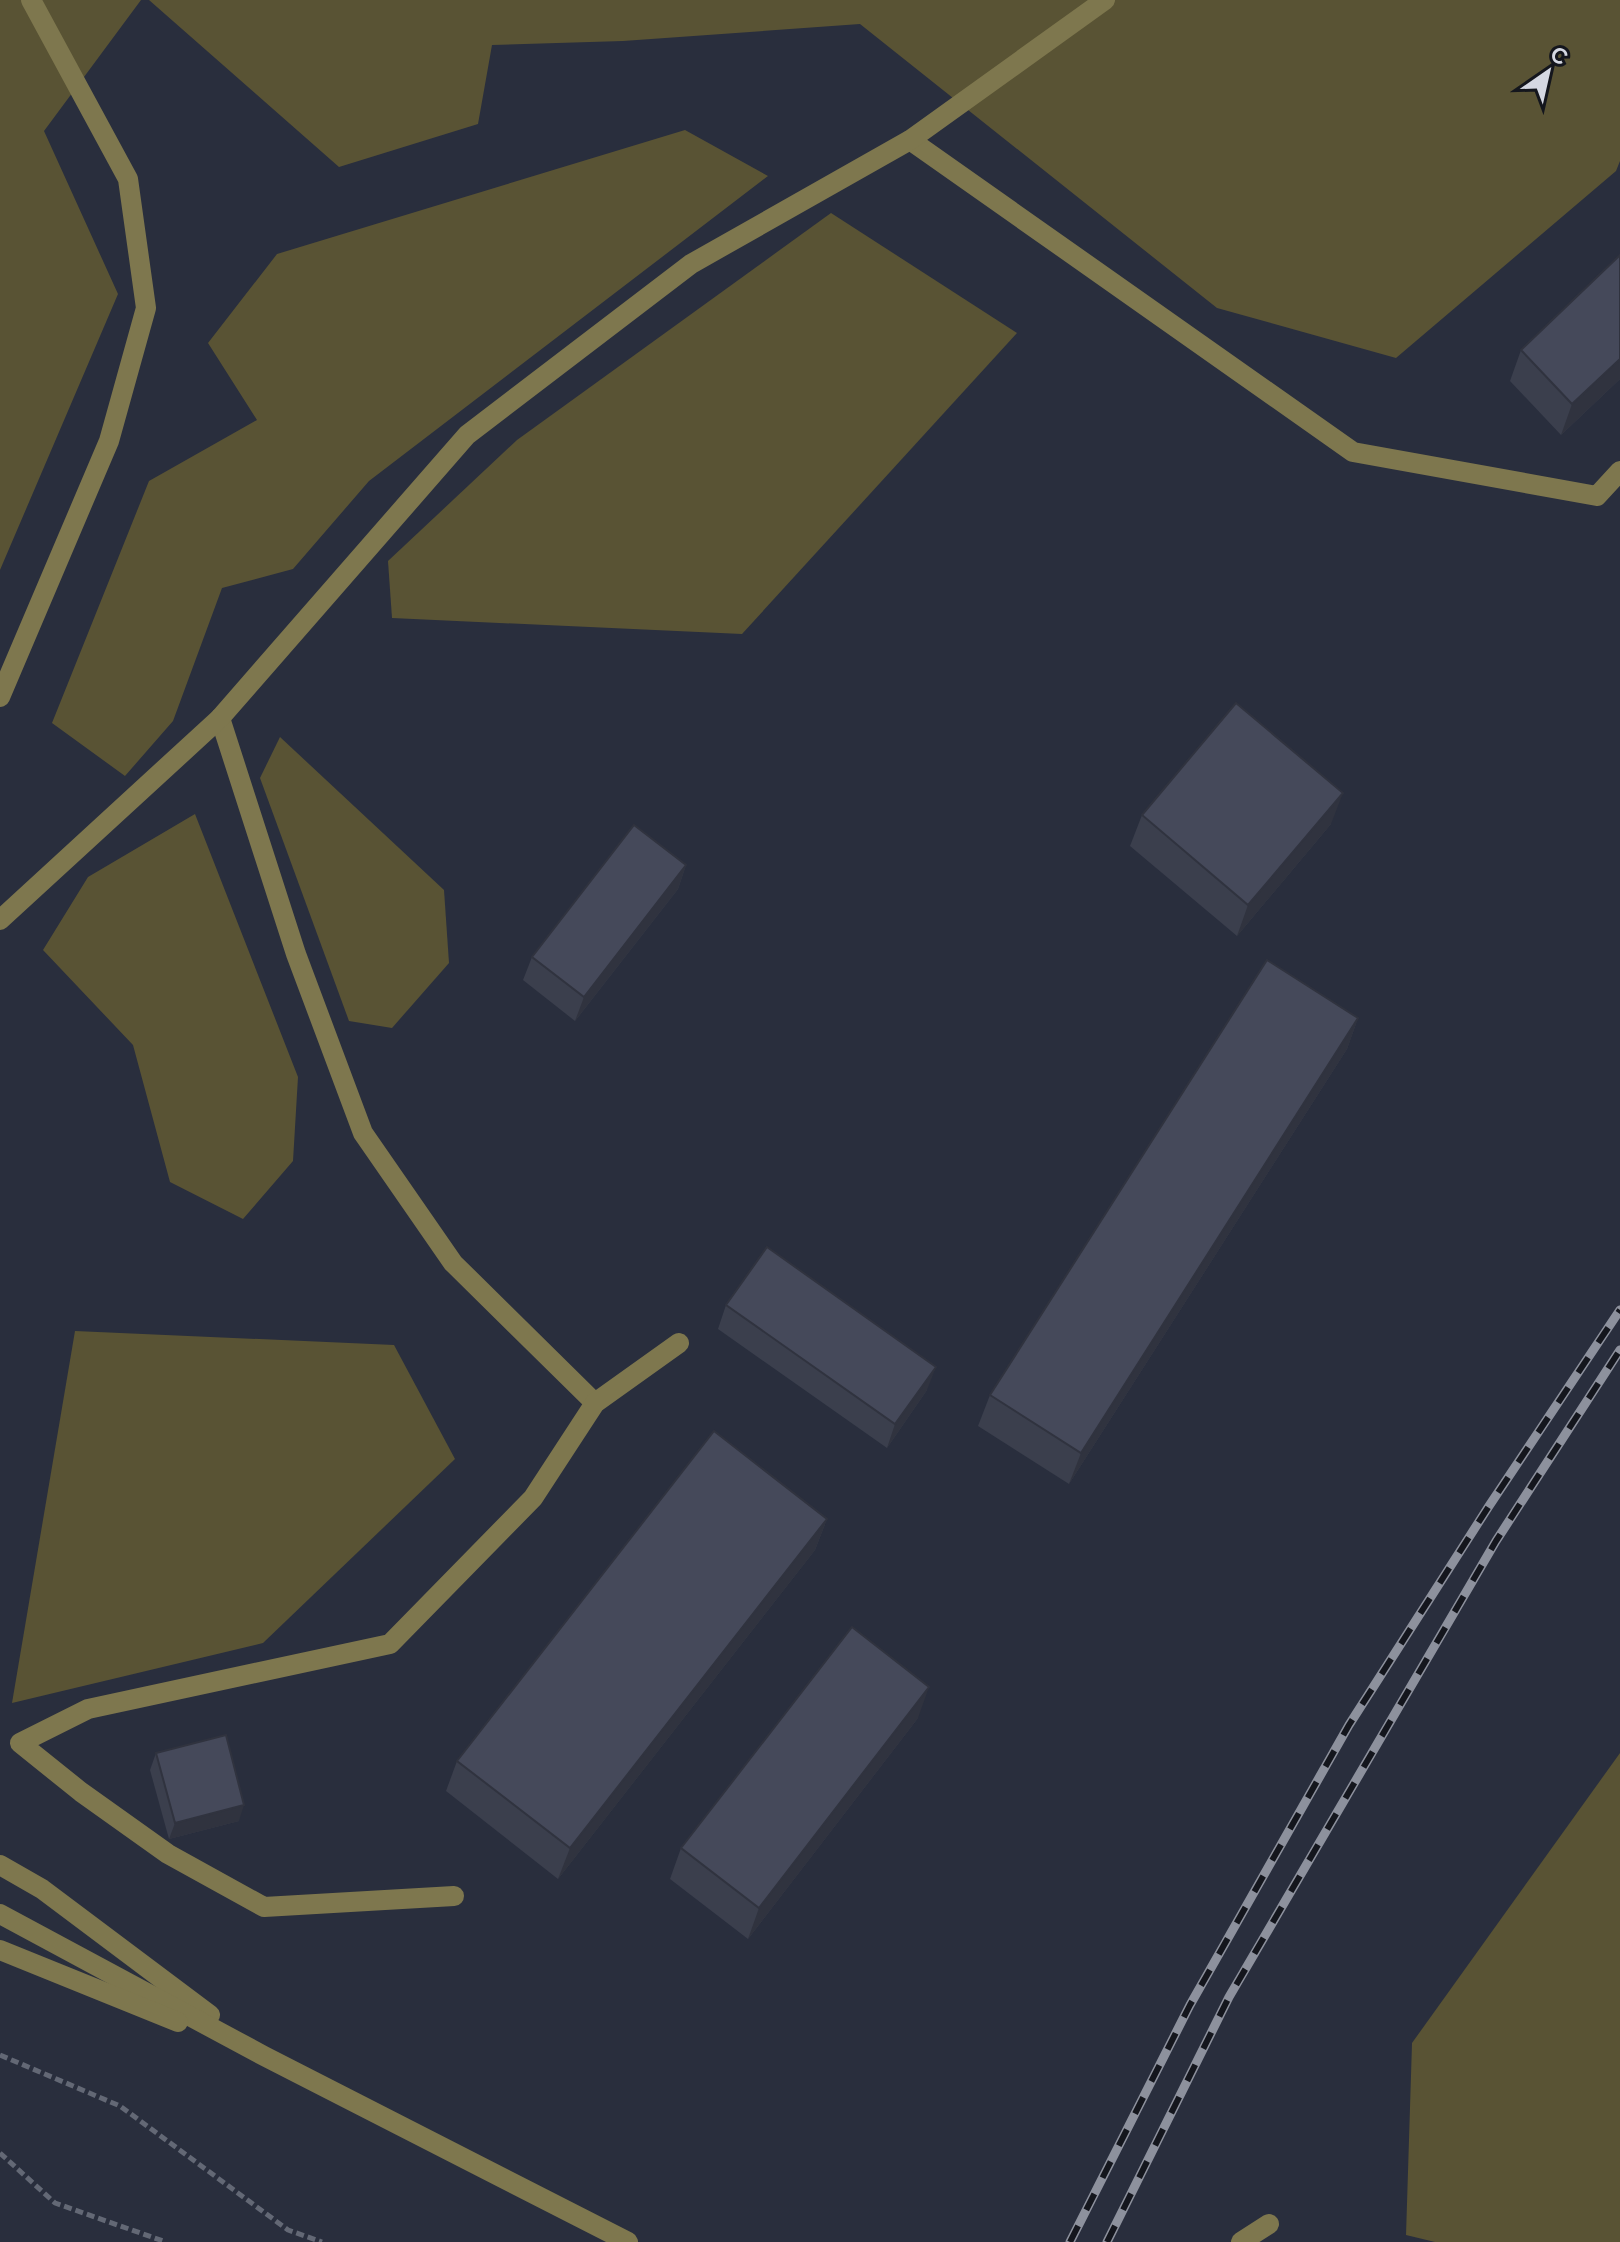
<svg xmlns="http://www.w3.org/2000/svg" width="1620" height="2242" font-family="Raleway,sans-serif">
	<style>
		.green { fill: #595334 }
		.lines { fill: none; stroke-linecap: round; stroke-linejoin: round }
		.path { stroke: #636875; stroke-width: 5; stroke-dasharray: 8 4; stroke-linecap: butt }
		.minor { stroke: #7e774e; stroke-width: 20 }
		.rail-casing { stroke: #8d919d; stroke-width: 9 }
		.rail { stroke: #14161d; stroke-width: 6; stroke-dasharray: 18; stroke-linecap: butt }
		.wall { fill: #3b3f4d }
		.shaded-wall { fill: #30333f }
		.building { fill: #45495a; stroke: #30333f; stroke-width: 2 }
	</style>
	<rect width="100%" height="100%" fill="#292e3d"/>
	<g class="green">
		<path d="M0,0H141L44,131L118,294L0,570Z"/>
		<path d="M149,0H1620V161L1616,171L1396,358L1217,308L860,24L623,41L492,45L478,124L339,167Z"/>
		<path d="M685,130L768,176L369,481L293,569L222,588L173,721L125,776L52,723L149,481L257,420L208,343L277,254Z"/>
		<path d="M831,213L1017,333L742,634L392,618L388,561L517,440Z"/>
		<path d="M280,737L444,890L449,963L392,1028L349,1021L260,778Z"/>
		<path d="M195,814L298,1077L293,1161L243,1219L170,1182L133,1045L43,950L88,877Z"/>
		<path d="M75,1331L394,1345L455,1459L263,1643L12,1703Z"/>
		<path d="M1620,1753V2242H1435L1406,2235L1412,2043Z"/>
	</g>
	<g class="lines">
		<g class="path">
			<path d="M0,2055L120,2106L288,2230L322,2242"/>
			<path d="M0,2153L55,2203L166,2242"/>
		</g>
		<g class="minor">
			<path d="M910,140L1353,452L1597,496L1620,471"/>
			<path d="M0,697L109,441L146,308L128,179L31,0"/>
			<path d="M220,718L296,954L363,1133L453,1263L595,1403"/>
			<path d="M0,920L220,718L467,435L691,264L910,140L1105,0"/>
			<path d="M0,1865L42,1889L210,2015"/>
			<path d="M454,1896L264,1907L168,1854L81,1792L20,1743L88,1709L390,1644L533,1498L595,1403L679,1343"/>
			<path d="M0,1914L264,2056L628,2242"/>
			<path d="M0,1950L178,2022"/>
			<path d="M1241,2242L1269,2224"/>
		</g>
		<defs>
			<g id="rail">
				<path d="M1070,2242L1190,2005L1349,1725L1489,1506L1620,1310"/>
				<path d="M1107,2242L1229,1997L1496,1541L1620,1350"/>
			</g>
		</defs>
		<use href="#rail" class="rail-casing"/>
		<use href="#rail" class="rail"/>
	</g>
	<g class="wall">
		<path d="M1620,255V379L1561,435L1510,381L1521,350Z"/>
		<path d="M1142,815L1331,824L1237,936L1130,846Z"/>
		<path d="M686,865L678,889L575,1021L523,980L532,957Z"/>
		<path d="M1358,1018L1347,1049L1069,1484L978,1426L990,1395Z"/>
		<path d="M726,1305L927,1390L887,1448L718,1329Z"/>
		<path d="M827,1519L815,1550L558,1879L446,1791L457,1761Z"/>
		<path d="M918,1718L748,1939L670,1879L681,1848Z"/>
		<path d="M156,1753L239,1821L169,1839L150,1770Z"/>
	</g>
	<g class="shaded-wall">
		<path d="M1620,359V379L1561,435L1572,404Z"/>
		<path d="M1343,793L1331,824L1237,936L1248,905Z"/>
		<path d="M686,865L678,889L575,1021L584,997Z"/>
		<path d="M1358,1018L1347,1049L1069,1484L1081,1453Z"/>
		<path d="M936,1367L927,1390L887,1448L895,1424Z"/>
		<path d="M827,1519L815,1550L558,1879L570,1848Z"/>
		<path d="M929,1687L918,1718L748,1939L759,1908Z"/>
		<path d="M244,1805L239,1821L169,1839L175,1823Z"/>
	</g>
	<g class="building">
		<path d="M1620,255V359L1572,404L1521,350Z"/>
		<path d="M1236,703L1343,793L1248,905L1142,815Z"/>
		<path d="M634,825L686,865L584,997L532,957Z"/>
		<path d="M1267,960L1358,1018L1081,1453L990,1395Z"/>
		<path d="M767,1247L936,1367L895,1424L726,1305Z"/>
		<path d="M714,1431L827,1519L570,1848L457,1761Z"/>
		<path d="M852,1627L929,1687L759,1908L681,1848Z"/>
		<path d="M226,1735L244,1805L175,1823L156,1753Z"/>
	</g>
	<g transform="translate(1548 72) rotate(34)" stroke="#14161d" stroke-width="6" paint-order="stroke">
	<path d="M0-6L14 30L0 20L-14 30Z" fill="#d5d8e2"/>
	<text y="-12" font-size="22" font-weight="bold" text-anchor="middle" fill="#d5d8e2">С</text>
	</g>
</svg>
